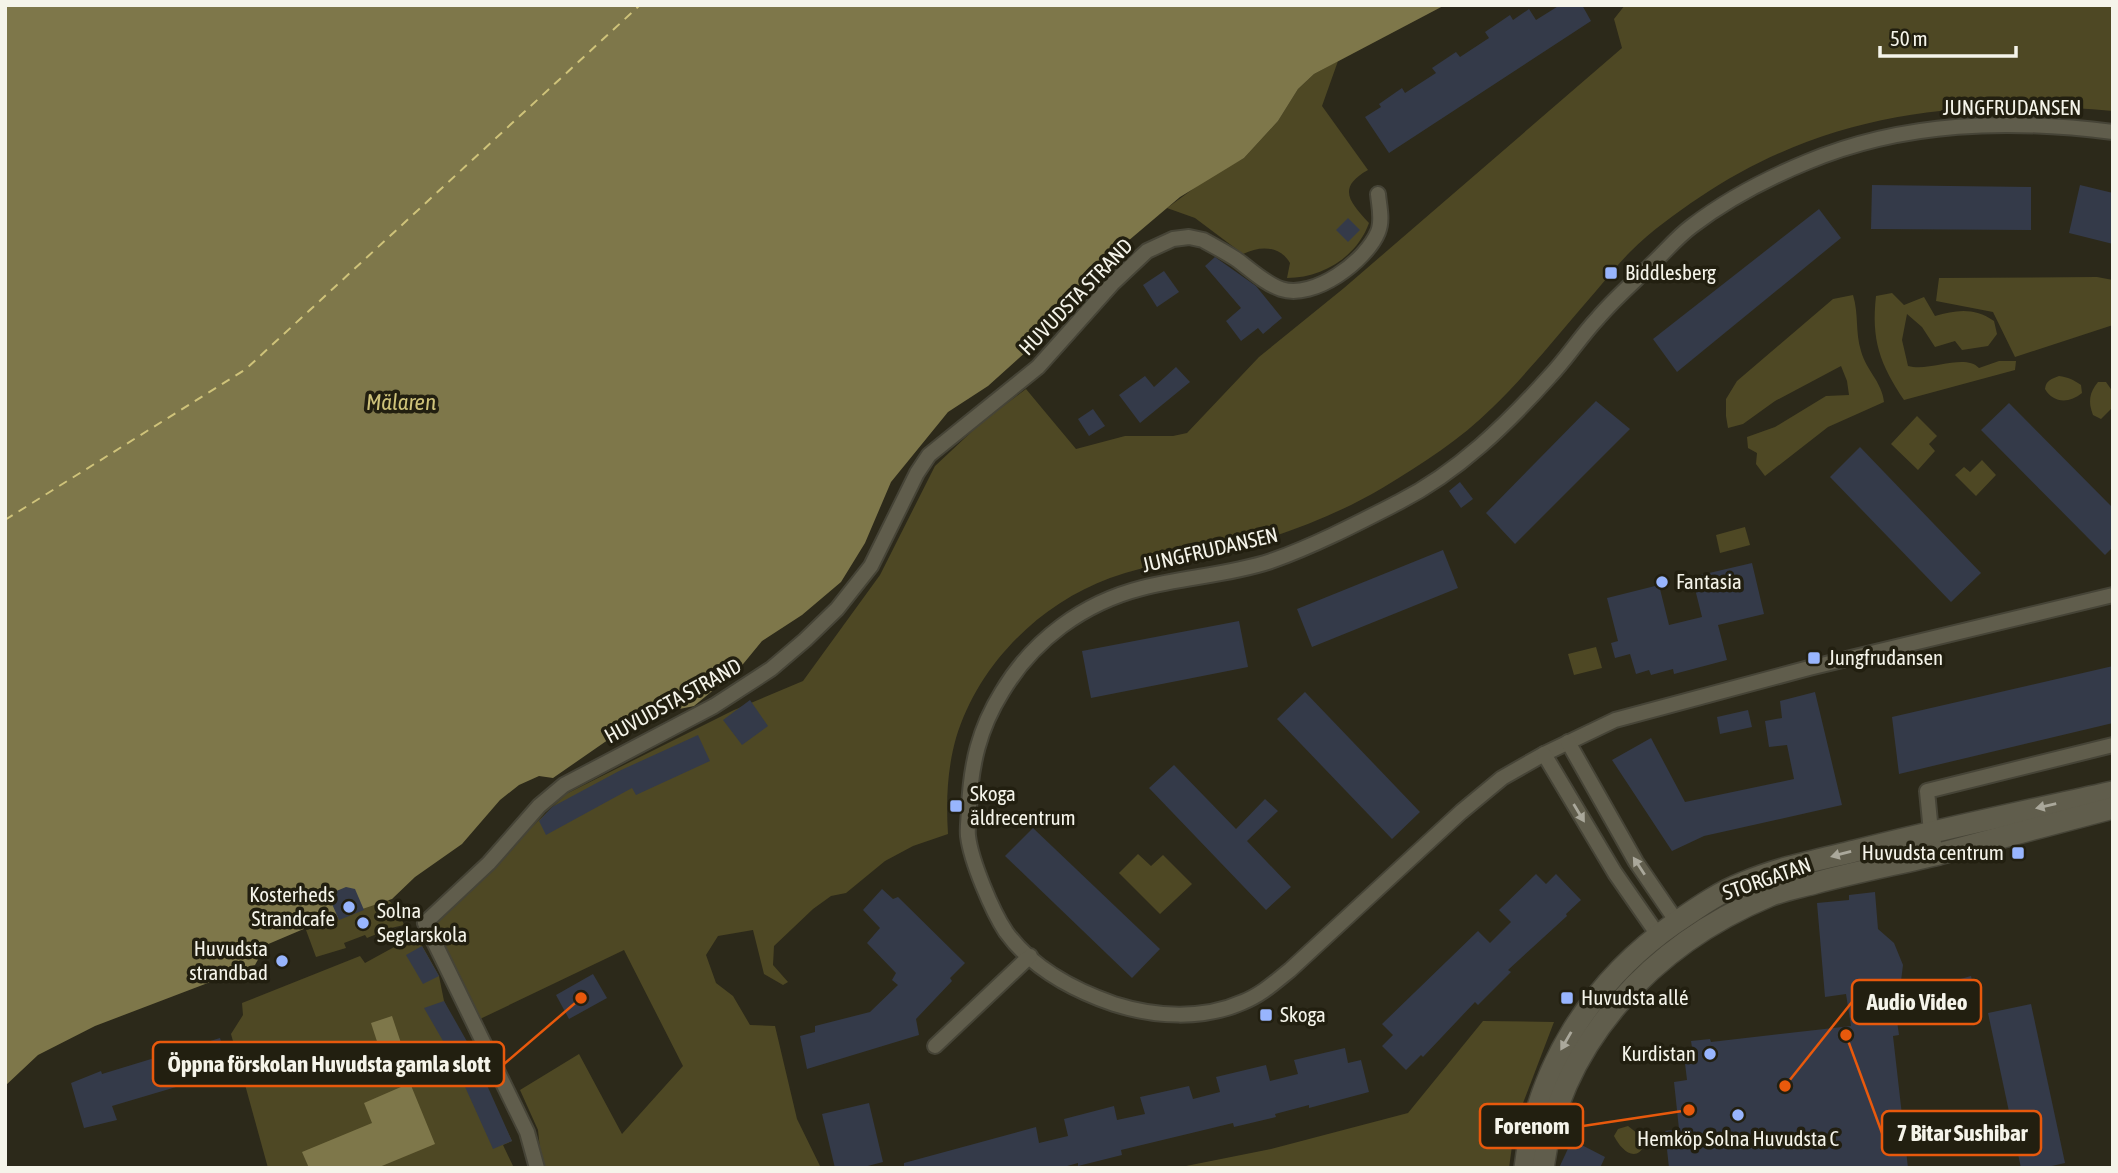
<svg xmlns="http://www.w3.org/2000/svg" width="2118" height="1173" font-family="'Asap Condensed',sans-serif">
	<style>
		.green { fill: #4e4824 }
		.water { fill: #7e774a }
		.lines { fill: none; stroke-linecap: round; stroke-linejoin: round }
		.ferry { stroke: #cfc37a; stroke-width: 2; stroke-dasharray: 9 7; stroke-linecap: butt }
		.building { fill: #343a49 }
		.street-casing { stroke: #464437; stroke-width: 18 }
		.secondary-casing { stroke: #464437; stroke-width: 24 }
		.street { stroke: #605d4c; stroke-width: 14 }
		.secondary { stroke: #605d4c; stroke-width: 21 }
		.oneway { fill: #aaa89b }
		.poi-dot { fill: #98b5fd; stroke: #221f10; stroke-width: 2.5 }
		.labels { text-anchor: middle; stroke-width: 7; stroke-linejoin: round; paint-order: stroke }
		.street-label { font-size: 21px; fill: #f5f4ea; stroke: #221f10 }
		.poi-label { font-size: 21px; fill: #f5f4ea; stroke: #221f10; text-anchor: start }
		.water-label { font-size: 23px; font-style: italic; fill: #cfc37a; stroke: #221f10 }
		.leader { fill: none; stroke: #e8590c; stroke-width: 2.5 }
		.callout-dot { fill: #e8590c; stroke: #221f10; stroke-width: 2.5 }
		.callout { fill: #221f10; stroke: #e8590c; stroke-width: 2.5 }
		.callout-label { font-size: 23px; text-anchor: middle; font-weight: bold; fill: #f5f4ea }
	</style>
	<rect width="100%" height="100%" fill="#2c291a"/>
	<g class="green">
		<path d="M1625,5H2113V111C1963,98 1828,111 1700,197C1676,213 1651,231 1630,252C1618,264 1607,278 1596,291C1562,330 1529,372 1492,408C1461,439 1422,464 1384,487C1337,515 1286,534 1233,549C1193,560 1150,563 1110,578C1039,604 978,665 956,738C947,770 946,802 948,834L913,846L885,861L846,893L831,896L813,909L774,946L773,965L788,982L783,985L764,974L753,930L718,936L706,955L716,983L733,996L750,1025L775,1026L797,1119L821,1168H542L538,1130L520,1090L579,1054L622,1134L683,1066L624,950L480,1019L433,922L566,794L734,710L803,681L880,575L935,466L982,422L1026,389L1076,449L1125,436H1173L1187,433L1259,357L1344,288L1622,48L1614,19Z"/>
		<path d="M1338,61L1322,106L1368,170C1336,188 1350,202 1369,223C1357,257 1322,278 1287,278L1290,263C1280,246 1261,245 1243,254L1195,218L1167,208L1208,178L1244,158L1278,121L1298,89L1314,74Z"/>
		<path d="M2097,277L2113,280V325L2015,357L1993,312L1936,301L1939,278Z"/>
		<path d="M1892,293L1904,305L1924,297L1935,316C1956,310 1974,307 1994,321L1997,334L1988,346L1962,350L1955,341L1935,347L1922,327L1907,314L1902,340L1908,366C1931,372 1964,353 1979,368L1999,361H2016L2015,370L1904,400C1880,364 1871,340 1876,296Z"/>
		<path d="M1853,295C1859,315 1855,331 1861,351C1866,370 1882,382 1884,402L1828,427L1765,476L1756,464L1757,453L1748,448L1747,437L1775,427L1826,396L1849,395L1847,381L1841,366L1775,401L1743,424L1728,428L1726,416V399L1737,381L1833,299Z"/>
		<path d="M2059,376C2068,377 2074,380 2081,385L2082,393C2069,404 2053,403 2045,389C2046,380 2052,379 2059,376Z"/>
		<path d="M2098,382H2106L2113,392L2111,409L2101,419L2093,415C2088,402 2089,393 2098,382Z"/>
		<path d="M1917,416L1937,436L1929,444L1935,451L1918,470L1891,444Z"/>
		<path d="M1982,460L1996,475L1976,496L1955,475L1964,467L1970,472Z"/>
		<path d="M1745,527L1750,545L1720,553L1716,535Z"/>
		<path d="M1596,647L1602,668L1574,675L1568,654Z"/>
		<path d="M1138,854L1151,866L1163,855L1192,884L1160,914L1119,873Z"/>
		<path d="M386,898L398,909L404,925L391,928L367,938L365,935L344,943L346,948L316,957L306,930Z"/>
		<path d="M416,935L439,976L444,1001L512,1141L503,1145L514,1168H268L231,1034L243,1015L242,1003L360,956L365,963Z"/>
		<path d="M1483,1021L1554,1022L1515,1124L1509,1168H1176L1271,1149L1408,1113Z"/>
		<path d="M1628,1126L1642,1137L1645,1144C1636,1164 1621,1150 1614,1136L1618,1129Z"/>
	</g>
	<g class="water">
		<path d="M5,5H1445L1314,74L1298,89L1278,121L1244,158L1180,197L1108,258L1028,350L988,386L948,412L891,482L865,543L841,582L802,615L762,641L739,669L694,706L641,717L553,778L539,776L519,785L500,800L462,844L415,877L392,899L306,928L266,945L255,965L95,1026L38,1055L5,1086Z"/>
		<path d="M392,1016L406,1058L385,1066L371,1023Z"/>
		<path d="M410,1083L435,1144L377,1168H309L302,1152L372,1123L364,1103Z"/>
	</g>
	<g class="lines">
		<path class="ferry" d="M5,520L246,369L640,5"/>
	</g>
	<g class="building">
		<path d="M1560,5H1582L1591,21L1389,153L1365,117L1381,107L1379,104L1402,88L1405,93L1436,73L1432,68L1456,52L1460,57L1489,38L1485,32L1510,15L1513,20L1529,9L1536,20Z"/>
		<path d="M1872,185L2031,187V230L1871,229Z"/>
		<path d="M2080,185L2113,193V244L2069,233Z"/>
		<path d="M1819,209L1841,238L1677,372L1653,339Z"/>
		<path d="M1348,218L1360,230L1348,242L1336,230Z"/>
		<path d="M1215,257L1256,286L1282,318L1263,334L1258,328L1241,341L1226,321L1241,308L1205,266Z"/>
		<path d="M1164,271L1179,292L1157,307L1143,285Z"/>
		<path d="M1176,367L1190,382L1140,423L1119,395L1145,376L1154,387Z"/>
		<path d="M1596,401L1630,429L1515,544L1486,513Z"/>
		<path d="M2009,403L2113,508V547L2105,555L1981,430Z"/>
		<path d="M1093,409L1105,426L1089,436L1078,419Z"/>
		<path d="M1860,447L1981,573L1951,602L1830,477Z"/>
		<path d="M1460,482L1473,499L1461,508L1449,491Z"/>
		<path d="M1443,550L1458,588L1312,647L1297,609Z"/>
		<path d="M1752,563L1764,614L1718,625L1727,660L1674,674L1673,669L1651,675L1649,670L1636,674L1630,654L1615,658L1611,643L1618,641L1607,598L1659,585L1669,625L1702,617L1692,577Z"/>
		<path d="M1239,621L1248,667L1091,698L1082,651Z"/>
		<path d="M2113,666V723L1899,774L1892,717Z"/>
		<path d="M1305,692L1420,812L1392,839L1277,719Z"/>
		<path d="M1815,692L1842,805L1704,836L1672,851L1612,760L1651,738L1685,802L1794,779L1787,745L1769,747L1765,721L1782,718L1780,701Z"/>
		<path d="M750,700L768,726L742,745L723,720Z"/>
		<path d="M1748,710L1752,727L1720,734L1717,717Z"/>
		<path d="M698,735L710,761L636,795L632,788L546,835L539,821L552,807L619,771Z"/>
		<path d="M1174,765L1236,829L1265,799L1278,811L1247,841L1291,887L1266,910L1149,788Z"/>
		<path d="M1033,828L1160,949L1132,978L1005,856Z"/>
		<path d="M1536,874L1546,884L1556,874L1581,900L1566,914L1567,916L1508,970L1511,972L1478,1005L1475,1002L1423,1057L1421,1055L1406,1070L1382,1046L1393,1035L1382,1024L1478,931L1490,943L1511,922L1499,910Z"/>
		<path d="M346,887L355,889L364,910L339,920L329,897L333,895L334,892Z"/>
		<path d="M882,889L893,899L898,897L965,963L950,978L952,981L916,1019L919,1035L807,1069L800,1036L815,1032V1026L870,1012L898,985L892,980L896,973L867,943L880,928L863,910Z"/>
		<path d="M1875,892L1878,929L1894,943L1903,965L1900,989L1882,1022L1897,1021L1899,1035L1893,1036L1908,1168H1669L1665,1131L1679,1129L1674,1082L1687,1080L1684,1055L1693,1054L1691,1041L1710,1039L1711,1042L1851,1026L1846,994L1825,997L1817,903L1849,900V895Z"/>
		<path d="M422,946L439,976L423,984L406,955Z"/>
		<path d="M593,974L607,998L569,1019L556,995Z"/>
		<path d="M1971,976L1976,998L1963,1001L1957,980Z"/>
		<path d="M444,1001L469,1045L512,1141L493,1149L453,1060H454L424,1008Z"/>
		<path d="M2031,1004L2065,1163L2043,1168H2021L1988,1013Z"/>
		<path d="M220,1038L230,1071L112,1106L117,1120L84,1128L71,1083L101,1071L102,1074Z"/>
		<path d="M1345,1048L1348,1063L1361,1060L1369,1092L1309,1108V1105L1275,1114L1276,1117L1234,1127L1233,1123L1121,1150L1122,1155L1078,1166V1163L1060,1168H904V1163L1036,1127L1039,1143L1068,1136L1064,1119L1114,1106L1117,1120L1145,1114L1140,1097L1189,1086L1193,1099L1220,1092L1216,1077L1266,1065L1270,1081L1298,1074L1294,1060Z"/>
		<path d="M869,1103L883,1162L860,1168H835L822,1114Z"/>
		<path d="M1572,1140L1605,1157L1600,1168H1559Z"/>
	</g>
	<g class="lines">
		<defs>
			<g id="street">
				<path d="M2113,132C2009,119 1905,121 1807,162C1768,178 1726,200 1692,226C1677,237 1665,252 1651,265C1634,282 1614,299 1598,318C1581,336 1567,358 1550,376C1507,424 1458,472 1399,502C1358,523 1314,546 1271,561C1229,575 1184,577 1142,588C1083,603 1033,640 1002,692C979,729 971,764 969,808C969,817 967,827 968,836C971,861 992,911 1006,932C1032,968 1073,990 1114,1004C1155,1017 1203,1020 1243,1002C1261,995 1275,982 1290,970L1461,812L1502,778L1544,754L1615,720L1809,668L2113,595"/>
				<path d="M1568,742L1636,862L1677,922"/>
				<path d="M1544,754L1615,873L1658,935"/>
				<path d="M1937,854L1931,832L1927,791L2113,745"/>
				<path d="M935,1046L1030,956"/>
				<path d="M537,1168L527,1132L425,923L489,863L539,806L564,785L714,706L771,669L805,640L837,609L871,566L917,473L929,455L1038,367L1112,284L1147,251L1173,239L1189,237L1203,240C1214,246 1225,252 1236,259C1250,269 1264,283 1281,289C1314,300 1366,261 1378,232C1383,220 1379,206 1378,194"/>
			</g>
			<g id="secondary">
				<path d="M1525,1168C1537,1067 1592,981 1675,923C1697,908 1718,893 1743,883C1778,868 1818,860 1855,851C1940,829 2027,811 2113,792"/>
				<path d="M1543,1168C1560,1041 1654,944 1769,896C1783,890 1800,887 1815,883C1856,872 1897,864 1939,854C1997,839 2055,823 2113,808"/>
			</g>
		</defs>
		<use href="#street" class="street-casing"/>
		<use href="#secondary" class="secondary-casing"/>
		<use href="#street" class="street"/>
		<use href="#secondary" class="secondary"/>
	</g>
	<defs><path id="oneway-solid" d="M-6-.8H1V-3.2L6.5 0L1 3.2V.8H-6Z" transform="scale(1.75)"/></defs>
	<g class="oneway">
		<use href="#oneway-solid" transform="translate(2046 806) rotate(167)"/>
		<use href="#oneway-solid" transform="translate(1579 813) rotate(59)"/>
		<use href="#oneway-solid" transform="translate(1841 854) rotate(165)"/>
		<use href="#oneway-solid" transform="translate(1639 866) rotate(-123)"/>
		<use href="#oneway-solid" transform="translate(1566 1041) rotate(120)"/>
	</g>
	<g class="poi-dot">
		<rect x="1604" y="266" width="14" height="14" rx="3.5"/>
		<circle cx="1662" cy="582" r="7"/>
		<rect x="1807" y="651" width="14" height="14" rx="3.5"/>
		<rect x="949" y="799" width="14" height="14" rx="3.5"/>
		<rect x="2011" y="846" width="14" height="14" rx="3.5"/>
		<circle cx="349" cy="907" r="7"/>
		<circle cx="363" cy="923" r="7"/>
		<circle cx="282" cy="961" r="7"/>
		<rect x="1560" y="991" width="14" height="14" rx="3.5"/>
		<rect x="1259" y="1008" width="14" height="14" rx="3.5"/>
		<circle cx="1710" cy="1054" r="7"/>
		<circle cx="1738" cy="1115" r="7"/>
	</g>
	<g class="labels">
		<g class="street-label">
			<text x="2012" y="115">JUNGFRUDANSEN</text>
			<text transform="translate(1076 297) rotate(-46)" y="7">HUVUDSTA STRAND</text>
			<text transform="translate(1210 550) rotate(-13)" y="7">JUNGFRUDANSEN</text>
			<text transform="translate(673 701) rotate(-29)" y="7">HUVUDSTA STRAND</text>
			<text transform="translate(1767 879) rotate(-19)" y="7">STORGATAN</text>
		</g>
		<g class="poi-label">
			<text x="1625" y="280">Biddlesberg</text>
			<text x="1676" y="589">Fantasia</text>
			<text x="1828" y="665">Jungfrudansen</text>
			<text x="970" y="801">Skoga<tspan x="970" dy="24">äldrecentrum</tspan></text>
			<text x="2004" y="860" text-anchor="end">Huvudsta centrum</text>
			<text x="335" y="902" text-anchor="end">Kosterheds<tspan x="335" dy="24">Strandcafe</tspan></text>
			<text x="377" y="918">Solna<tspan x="377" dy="24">Seglarskola</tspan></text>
			<text x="268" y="956" text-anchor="end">Huvudsta<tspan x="268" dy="24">strandbad</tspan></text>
			<text x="1581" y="1005">Huvudsta allé</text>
			<text x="1280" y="1022">Skoga</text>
			<text x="1696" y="1061" text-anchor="end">Kurdistan</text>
			<text x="1738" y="1146" text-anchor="middle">Hemköp Solna Huvudsta C</text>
		</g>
		<g class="water-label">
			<text x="401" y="410">Mälaren</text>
		</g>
	</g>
	<path class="leader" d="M1785 1086L1852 1002M581 998L504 1064M1689 1110L1583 1126M1846 1035L1882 1133"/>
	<g class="callout-dot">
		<circle cx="1785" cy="1086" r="7"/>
		<circle cx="581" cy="998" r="7"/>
		<circle cx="1689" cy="1110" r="7"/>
		<circle cx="1846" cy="1035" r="7"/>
	</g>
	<g class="callout">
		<rect x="1852" y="980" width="129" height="44" rx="7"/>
		<rect x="153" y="1042" width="351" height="44" rx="7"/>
		<rect x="1480" y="1104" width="103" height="44" rx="7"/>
		<rect x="1882" y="1111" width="159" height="44" rx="7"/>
	</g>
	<g class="callout-label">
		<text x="1917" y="1010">Audio Video</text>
		<text x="329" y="1072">Öppna förskolan Huvudsta gamla slott</text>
		<text x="1532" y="1134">Forenom</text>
		<text x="1962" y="1141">7 Bitar Sushibar</text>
	</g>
	<rect width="2118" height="1173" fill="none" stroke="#f5f4ea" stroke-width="14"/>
	<path d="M1880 46v10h136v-10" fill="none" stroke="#f5f4ea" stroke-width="3.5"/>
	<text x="1890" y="46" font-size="21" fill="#f5f4ea" stroke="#221f10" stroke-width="5" paint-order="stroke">50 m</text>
</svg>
